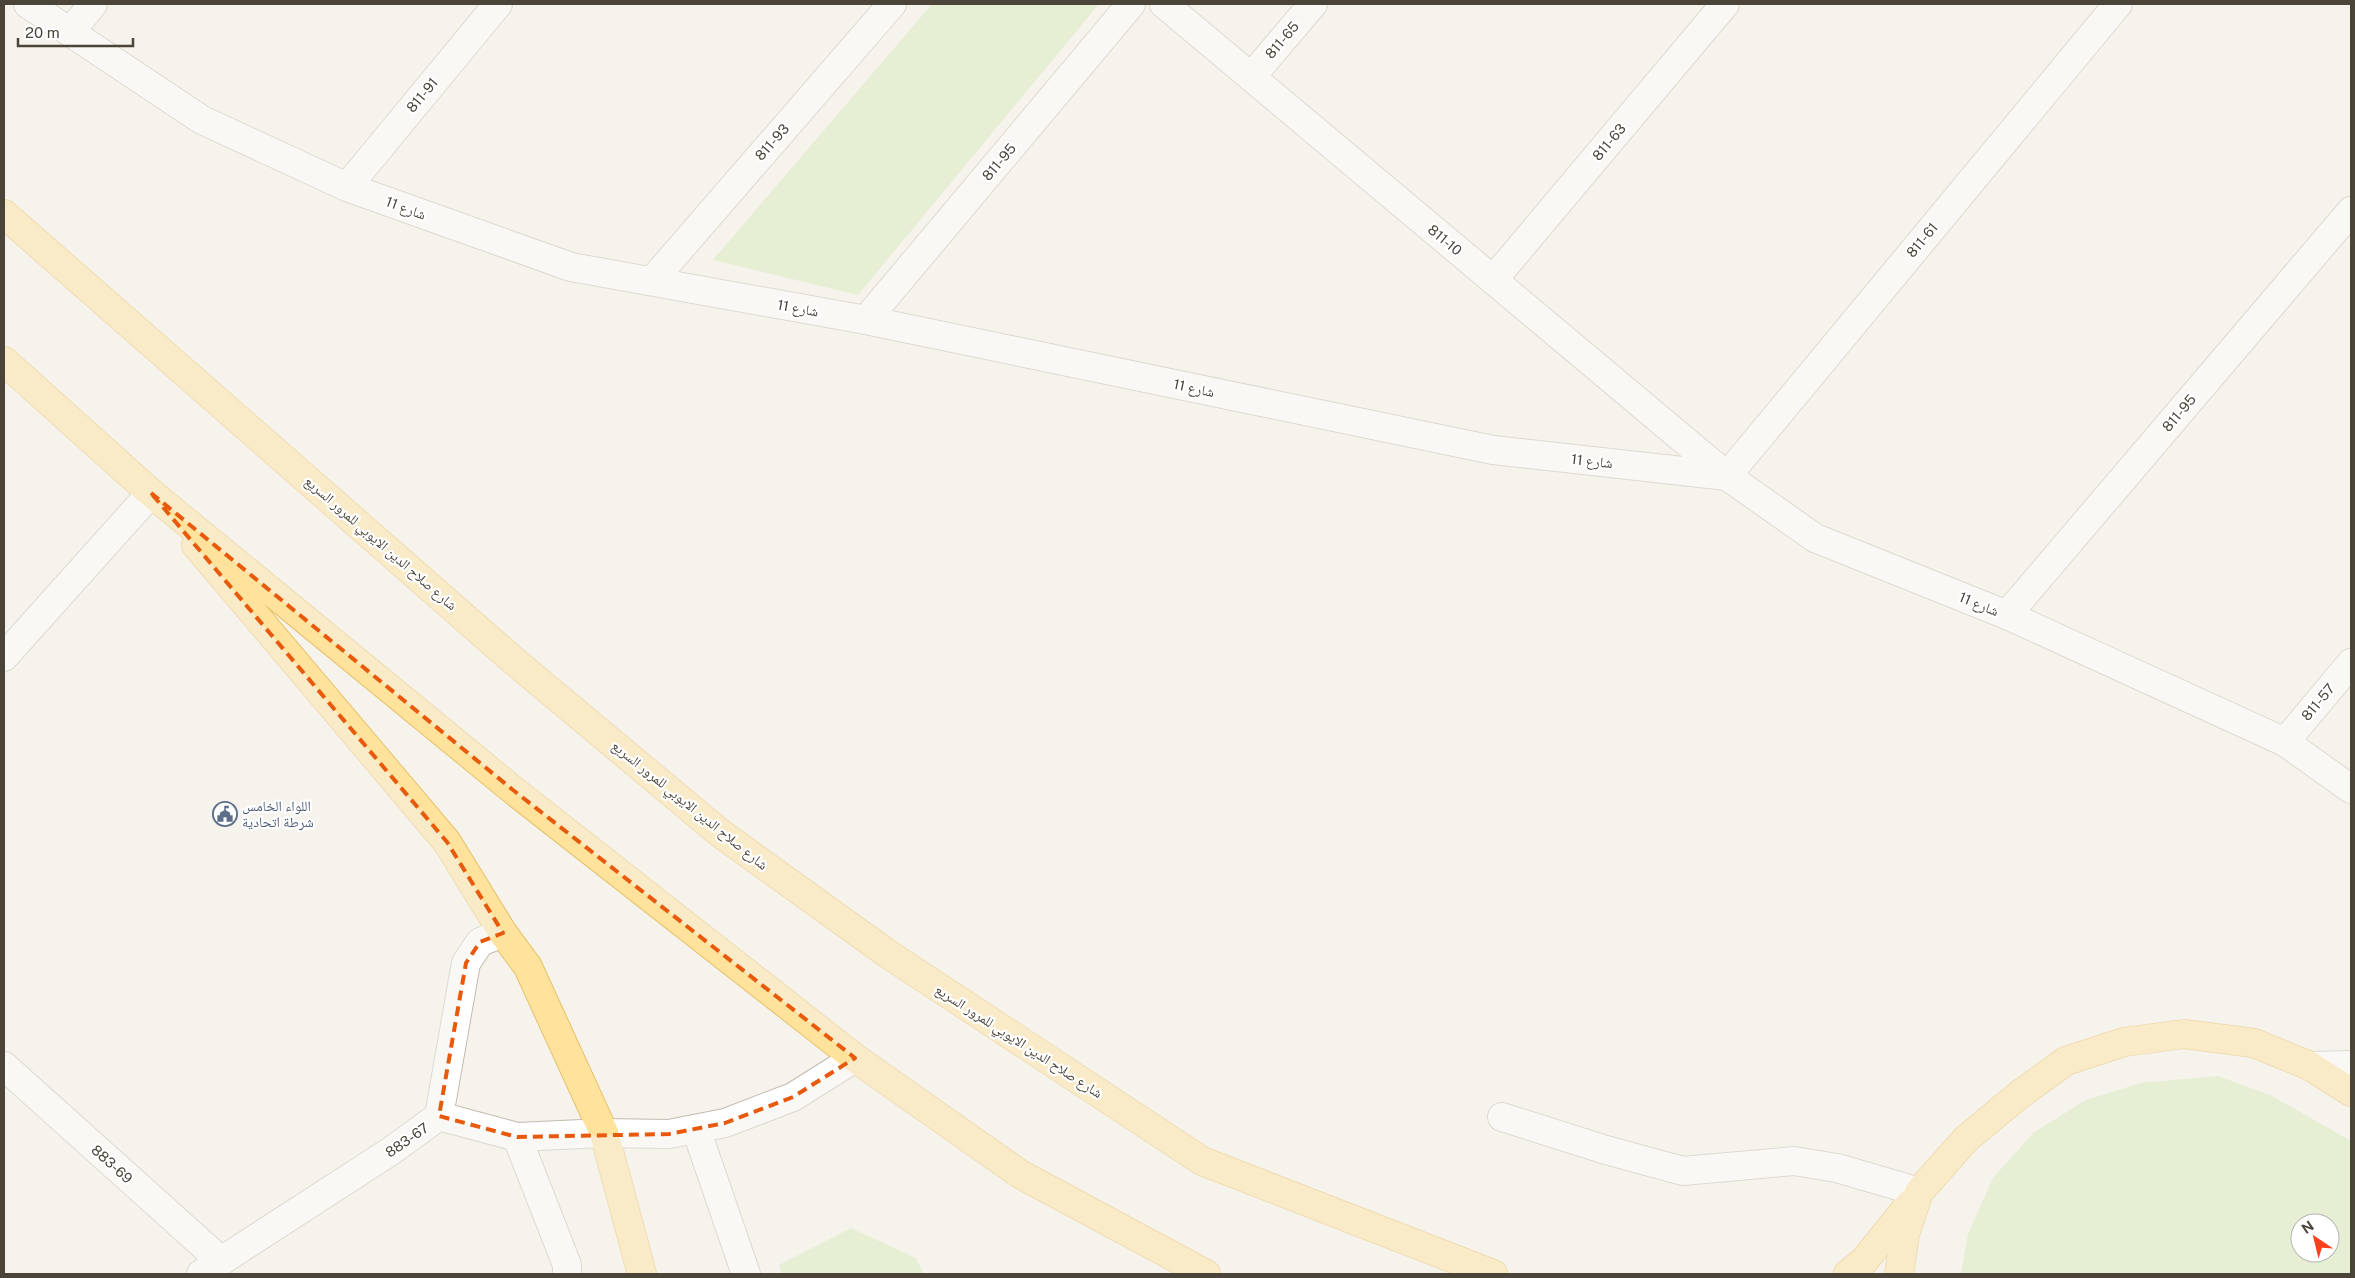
<svg xmlns="http://www.w3.org/2000/svg" width="2355" height="1278" font-family="'Public Sans','Noto Naskh Arabic',sans-serif">
	<style>
		.green { fill: #d2eab5; fill-rule: evenodd }
		.lines { fill: none; stroke-linecap: round; stroke-linejoin: round }
		.minor-casing { stroke: #c2bbae; stroke-width: 30 }
		.major-casing { stroke: #e6c16a; stroke-width: 30 }
		.minor { stroke: #fff; stroke-width: 28 }
		.major { stroke: #ffe39c; stroke-width: 28 }
		.marked { fill: none; stroke: #e8590c; stroke-width: 4; stroke-dasharray: 10 6; stroke-linejoin: round }
		.labels { text-anchor: middle; stroke-width: 4.5; stroke-linejoin: round; paint-order: stroke }
		.street-label { font-size: 14px; fill: #4b4439; stroke: #fff }
		.service-label { font-size: 14px; fill: #4e5e75; stroke: #fff; text-anchor: start }
	</style>
	<rect width="100%" height="100%" fill="#f6f3ec"/>
	<g class="green">
		<path d="M932,4H1099L858,295L713,260Z"/>
		<path d="M2218,1076L2270,1095L2351,1141V1274H1961L1968,1234L1993,1178L2033,1133L2086,1100L2141,1083ZM2300,1223H2330V1253H2300Z"/>
		<path d="M851,1228L916,1258L924,1274H782L779,1265Z"/>
	</g>
	<g class="lines">
		<defs>
			<g id="minor">
				<path d="M28,4L202,120L347,187L571,267L866,320L1493,450L1727,476L1815,538L2007,615L2285,742L2351,789"/>
				<path d="M1164,4L1727,476L2118,4"/>
				<path d="M70,32L93,4"/>
				<path d="M1251,77L1313,4"/>
				<path d="M347,187L498,4"/>
				<path d="M1493,280L1725,4"/>
				<path d="M652,281L892,4"/>
				<path d="M866,320L1131,4"/>
				<path d="M2007,615L2351,211"/>
				<path d="M4,657L151,493"/>
				<path d="M2285,742L2351,663"/>
				<path d="M4,1066L221,1261"/>
				<path d="M2310,1066L2351,1065"/>
				<path d="M439,1116L517,1137L604,1133L669,1134L725,1123L793,1097L855,1058"/>
				<path d="M1502,1117L1606,1150L1683,1171L1794,1161L1837,1168L1919,1192"/>
				<path d="M696,1129L746,1274"/>
				<path d="M517,1137L567,1265V1274"/>
				<path d="M201,1274L391,1151L439,1116L466,963L480,942L503,933"/>
			</g>
			<g id="major">
				<path d="M4,214L514,661L720,833L888,954L1202,1161L1493,1274"/>
				<path d="M4,361L151,493L513,790L855,1058L1020,1174L1206,1274"/>
				<path d="M196,545L447,842L503,933L528,967L604,1133L642,1274"/>
				<path d="M1848,1274L1864,1261L1909,1205"/>
				<path d="M1899,1274L1905,1234L1919,1192L1966,1139L2019,1095L2066,1061L2124,1042L2184,1034L2254,1043L2310,1066L2351,1092"/>
			</g>
		</defs>
		<use href="#minor" class="minor-casing"/>
		<use href="#major" class="major-casing"/>
		<use href="#minor" class="minor"/>
		<use href="#major" class="major"/>
	</g>
	<path d="M0 0H2355V1278H0ZM151,493L513,790L855,1058L793,1097L725,1123L669,1134L517,1137L439,1116L466,963L480,942L503,933L447,842Z" fill="#f6f3ec" fill-opacity=".55" fill-rule="evenodd"/>
	<path class="marked" d="M151,493L513,790L855,1058L793,1097L725,1123L669,1134L517,1137L439,1116L466,963L480,942L503,933L447,842Z"/>
	<defs>
		<symbol id="civic-ring" viewBox="-11 -11 22 22"><circle r="9.5" fill="#fff" stroke="#5c6f8a" stroke-width="1.5"/><path d="M-.6-6.5H3V-4.5H.6V-3L4-1V1h2V6H-6V1h2V-1L-.6-3ZM-1.2 2.5V6h2.4V2.5Z" fill="#5c6f8a"/></symbol>
	</defs>
	<g fill-rule="evenodd">
		<use href="#civic-ring" x="211" y="800" width="28" height="28"/>
	</g>
	<g class="labels">
		<g class="street-label">
			<text transform="translate(1282 40) rotate(-50)" y="5">811-65</text>
			<text transform="translate(422 95) rotate(-50)" y="5">811-91</text>
			<text transform="translate(772 142) rotate(-49)" y="5">811-93</text>
			<text transform="translate(1609 142) rotate(-50)" y="5">811-63</text>
			<text transform="translate(999 162) rotate(-50)" y="5">811-95</text>
			<text transform="translate(406 208) rotate(20)" y="5">شارع 11</text>
			<text transform="translate(1445 240) rotate(40)" y="5">811-10</text>
			<text transform="translate(1922 240) rotate(-50)" y="5">811-61</text>
			<text transform="translate(798 308) rotate(10)" y="5">شارع 11</text>
			<text transform="translate(1194 388) rotate(12)" y="5">شارع 11</text>
			<text transform="translate(2179 413) rotate(-50)" y="5">811-95</text>
			<text transform="translate(1592 461) rotate(6)" y="5">شارع 11</text>
			<text transform="translate(381 543) rotate(41)" y="5">شارع صلاح الدين الايوبي للمرور السريع</text>
			<text transform="translate(1979 604) rotate(22)" y="5">شارع 11</text>
			<text transform="translate(2318 702) rotate(-50)" y="5">811-57</text>
			<text transform="translate(690 805) rotate(39)" y="5">شارع صلاح الدين الايوبي للمرور السريع</text>
			<text transform="translate(1019 1041) rotate(33)" y="5">شارع صلاح الدين الايوبي للمرور السريع</text>
			<text transform="translate(407 1140) rotate(-35)" y="5">883-67</text>
			<text transform="translate(112 1164) rotate(42)" y="5">883-69</text>
		</g>
		<g class="service-label">
			<text x="242" y="811">اللواء الخامس<tspan x="242" dy="16">شرطة اتحادية</tspan></text>
		</g>
	</g>
	<rect width="2355" height="1278" fill="none" stroke="#4b4439" stroke-width="10"/>
	<g transform="translate(2315 1238) rotate(325)"><circle r="24" fill="#ffffff" stroke="#b7b4b0"/>
	<path d="M0-4L9 19L0 12L-9 19Z" fill="#fc3f1d"/>
	<text y="-8" font-size="14" font-weight="bold" text-anchor="middle" fill="#4b4439">N</text>
	</g>
	<path d="M18 38v8h115v-8" fill="none" stroke="#4b4439" stroke-width="2.5"/>
	<text x="25" y="38" font-size="15" fill="#4b4439" stroke="#ffffff" stroke-width="4" paint-order="stroke">20 m</text>
</svg>
